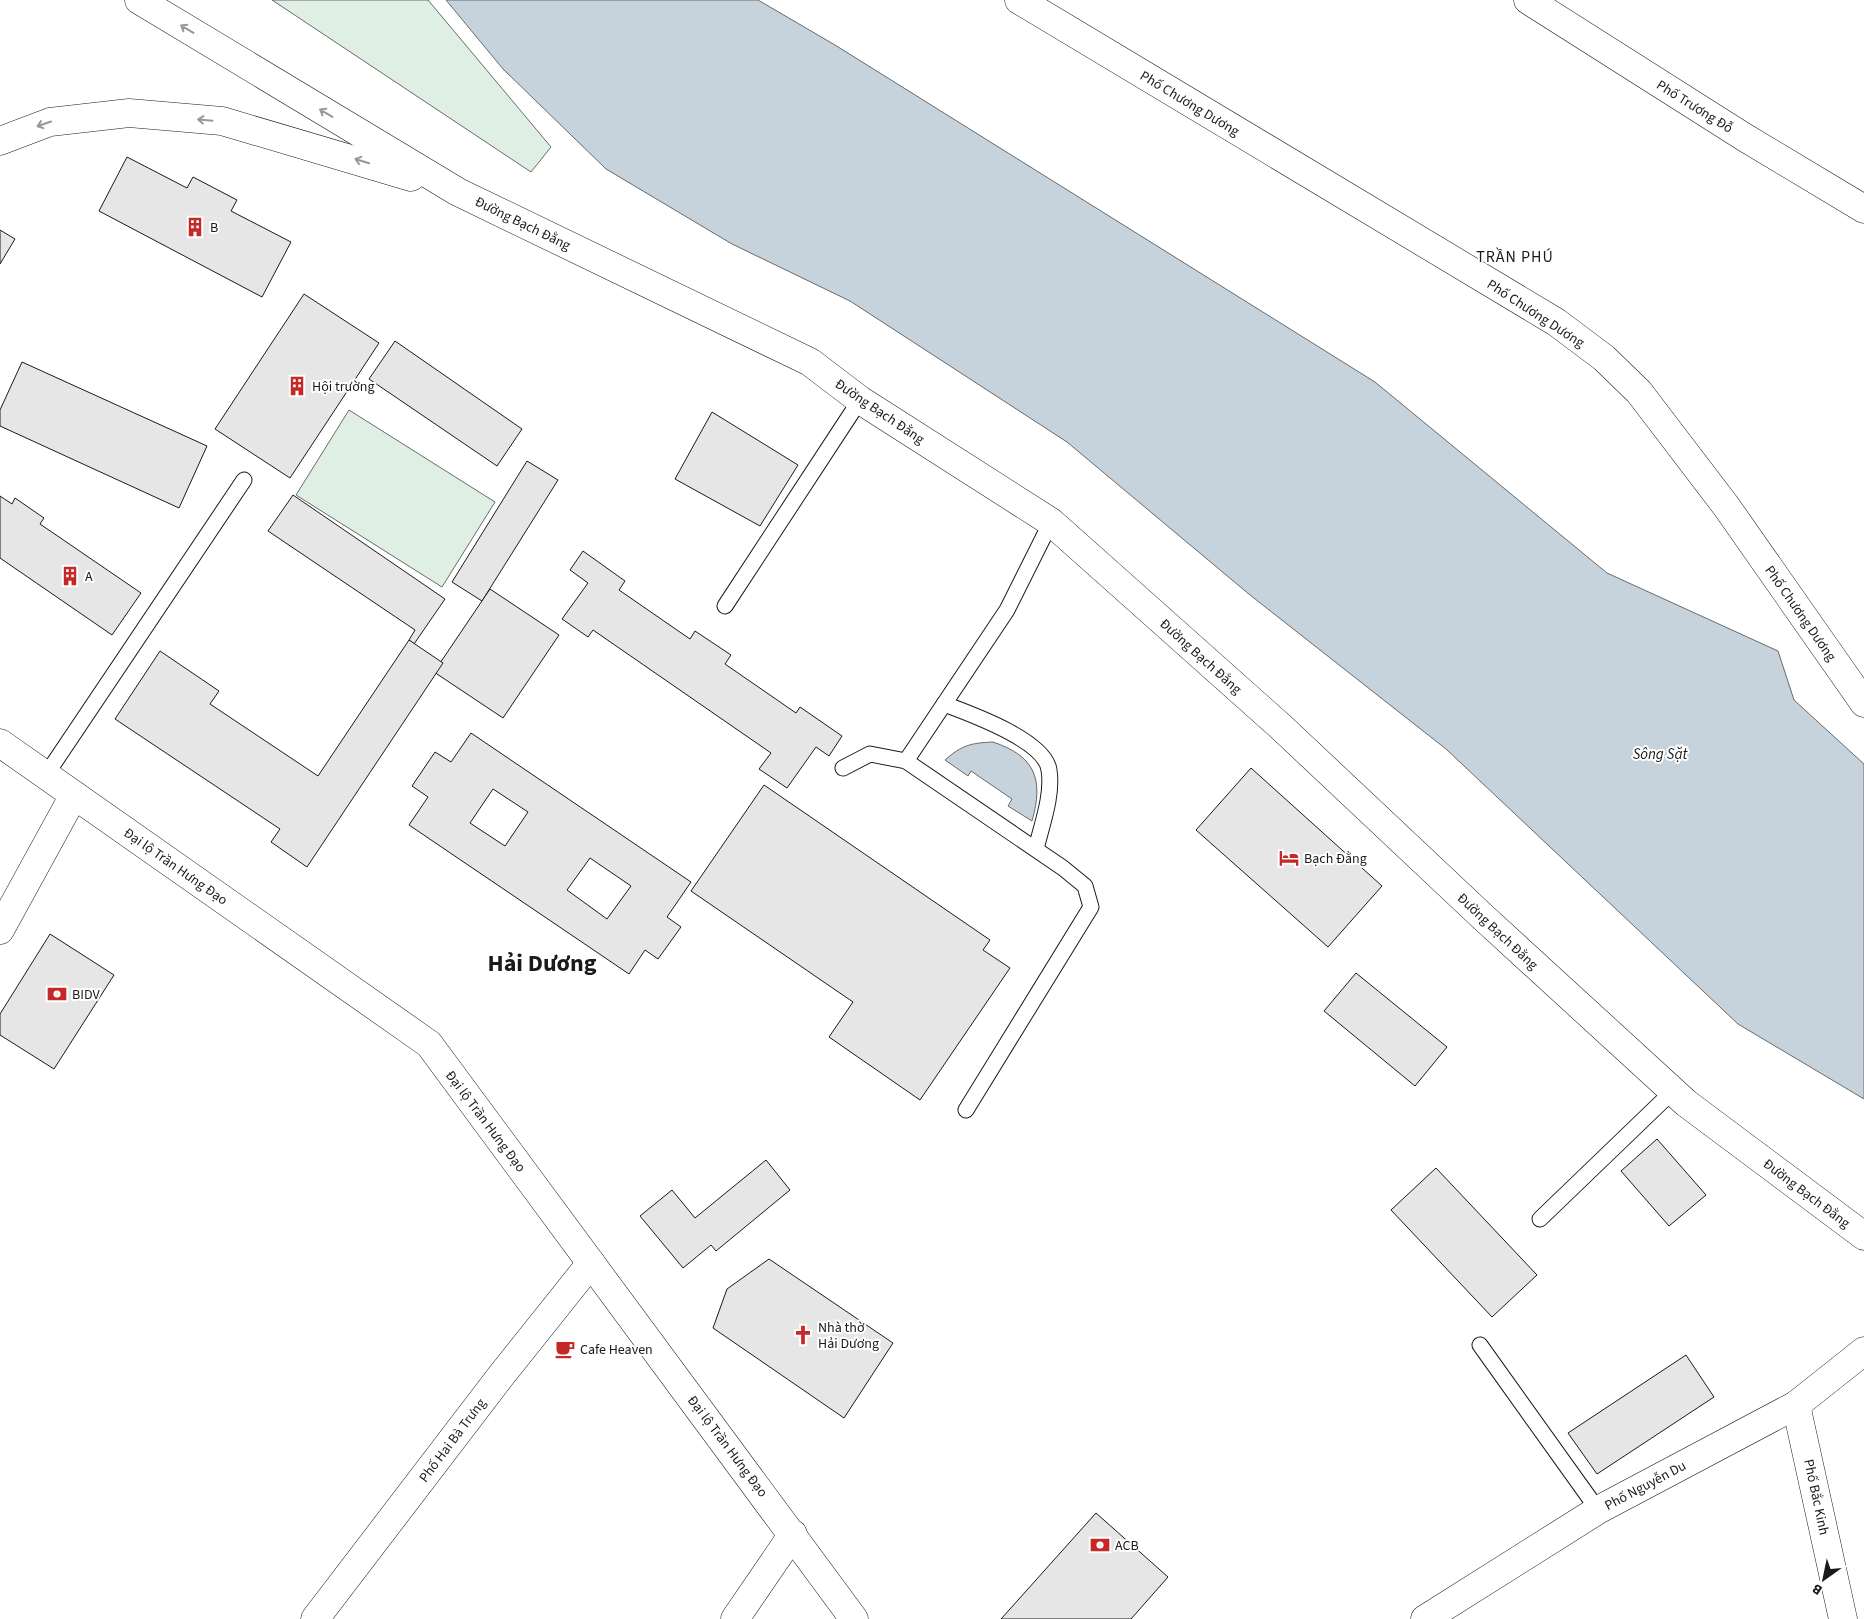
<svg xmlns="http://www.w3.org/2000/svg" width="1864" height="1619" font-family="'Source Sans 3',sans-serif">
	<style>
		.green { fill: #e0efe3; stroke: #6a6a6a }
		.water { fill: #c6d2dc; stroke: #6a6a6a }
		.building { fill: #e6e6e6; stroke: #1a1a1a; fill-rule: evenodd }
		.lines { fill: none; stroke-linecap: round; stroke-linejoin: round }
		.lane-casing { stroke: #1a1a1a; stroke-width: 17 }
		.street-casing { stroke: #1a1a1a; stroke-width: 29 }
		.secondary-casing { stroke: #1a1a1a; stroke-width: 29 }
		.lane { stroke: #fff; stroke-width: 15 }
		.street { stroke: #fff; stroke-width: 28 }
		.secondary { stroke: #fff; stroke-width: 28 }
		.oneway { stroke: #989898 }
		.labels { text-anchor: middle; stroke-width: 4; stroke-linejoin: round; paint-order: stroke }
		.street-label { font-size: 14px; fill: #1a1a1a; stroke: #fff }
		.poi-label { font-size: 14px; fill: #1a1a1a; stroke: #fff; text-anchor: start }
		.water-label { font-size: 15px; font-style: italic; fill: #1a1a1a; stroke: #fff }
		.quarter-label { font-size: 16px; letter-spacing: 1px; fill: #1a1a1a; stroke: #fff }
		.town-label { font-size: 24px; font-weight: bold; fill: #1a1a1a; stroke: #fff }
	</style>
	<rect width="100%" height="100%" fill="#fff"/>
	<g class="green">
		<path d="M272,0H428L551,147L531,172Z"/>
		<path d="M349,410L495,502L442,587L296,495Z"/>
	</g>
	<g class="water">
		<path d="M446,0H758L835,45L1375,382L1607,573L1778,651L1794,700L1864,764V1099L1738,1024L1446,749L1250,595L1067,442L850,301L732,244L606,169L503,69Z"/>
		<path d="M993,742C1035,756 1044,779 1032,821L1008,806L1012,799L971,771L968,776L945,760C962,745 971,743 993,742Z"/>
	</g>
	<g class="building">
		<path d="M127,157L187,188L193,177L237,200L231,211L291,242L262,297L99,211Z"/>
		<path d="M0,230L15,239L0,264Z"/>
		<path d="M304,294L379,343L290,478L215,429Z"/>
		<path d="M395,341L522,429L497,466L369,379Z"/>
		<path d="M22,362L207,446L179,508L0,426V410Z"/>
		<path d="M712,412L798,465L760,526L675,479Z"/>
		<path d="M527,461L558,480L482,601L452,582Z"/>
		<path d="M293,495L445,599L414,644L409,640L415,630L268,531Z"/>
		<path d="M0,496L12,504L15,498L44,518L40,524L141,593L112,635L0,558Z"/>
		<path d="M583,551L625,581L619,590L690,639L695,631L731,655L725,664L796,713L800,707L842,736L829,756L816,747L787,788L759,769L771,753L593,630L588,637L562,619L588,583L570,570Z"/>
		<path d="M490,589L559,635L503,718L434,672Z"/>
		<path d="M409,640L443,663L307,867L271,842L280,829L115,719L160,651L219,691L210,704L318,776Z"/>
		<path d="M471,733L691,882L667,917L681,927L658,959L645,950L629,974L409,825L428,797L412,786L435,752L451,762ZM493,789L528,812L505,846L470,823ZM590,858L631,886L607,919L567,890Z"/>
		<path d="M1251,768L1382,886L1328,947L1196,830Z"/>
		<path d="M764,785L990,940L983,950L1010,968L920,1100L829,1037L853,1002L691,891Z"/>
		<path d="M50,934L114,975L54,1069L0,1035V1014Z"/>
		<path d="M1356,973L1447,1047L1415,1086L1324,1011Z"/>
		<path d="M1657,1139L1706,1195L1669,1226L1621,1171Z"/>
		<path d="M766,1160L790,1190L716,1251L711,1245L683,1268L640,1216L672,1190L695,1218Z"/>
		<path d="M1436,1168L1537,1275L1492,1317L1391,1210Z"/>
		<path d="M769,1259L893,1343L844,1418L713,1328L727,1289Z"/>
		<path d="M1686,1355L1714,1397L1597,1474L1568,1433Z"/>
		<path d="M1096,1513L1168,1577L1131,1619H1001Z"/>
	</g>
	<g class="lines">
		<defs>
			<g id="lane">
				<path d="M725,606L860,400"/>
				<path d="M944,704C968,713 1045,740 1049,770C1053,795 1042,824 1036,849"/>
				<path d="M906,761L1007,610L1051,522"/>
				<path d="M843,768L870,754L906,761L1063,868L1085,886L1091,907L966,1110"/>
				<path d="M46,775L244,480"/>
				<path d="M1540,1219L1673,1091"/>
				<path d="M1480,1345L1598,1510"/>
			</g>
			<g id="street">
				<path d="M1019,0L1556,322L1604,358L1639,392L1726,506L1864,703"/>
				<path d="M1528,0L1744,137L1864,209"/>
				<path d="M0,930L74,795"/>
				<path d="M1796,1405L1843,1619"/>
				<path d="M315,1619L500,1377L591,1263"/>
				<path d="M735,1619L793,1534"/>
				<path d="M1425,1619L1598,1510L1796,1405L1864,1351"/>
			</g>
			<g id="secondary">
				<path d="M139,0L458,192L810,362L860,400L1051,522L1280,726L1484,918L1686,1103L1864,1236"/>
				<path d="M0,141L50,122L129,113L222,121L411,177"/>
				<path d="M0,743L429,1044L854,1619"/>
			</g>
		</defs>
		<use href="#lane" class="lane-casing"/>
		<use href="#street" class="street-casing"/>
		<use href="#secondary" class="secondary-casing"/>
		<use href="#lane" class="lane"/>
		<use href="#street" class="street"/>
		<use href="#secondary" class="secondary"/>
	</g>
	<defs><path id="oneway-shaft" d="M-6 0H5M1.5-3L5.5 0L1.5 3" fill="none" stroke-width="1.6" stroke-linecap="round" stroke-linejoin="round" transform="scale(1.25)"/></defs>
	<g class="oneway">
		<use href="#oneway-shaft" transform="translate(187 29) rotate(-149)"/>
		<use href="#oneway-shaft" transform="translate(326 113) rotate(-149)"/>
		<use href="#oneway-shaft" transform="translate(205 120) rotate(-175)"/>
		<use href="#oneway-shaft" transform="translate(44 124) rotate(161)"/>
		<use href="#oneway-shaft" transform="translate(362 161) rotate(-163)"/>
	</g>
	<defs>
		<symbol id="building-bare" viewBox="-9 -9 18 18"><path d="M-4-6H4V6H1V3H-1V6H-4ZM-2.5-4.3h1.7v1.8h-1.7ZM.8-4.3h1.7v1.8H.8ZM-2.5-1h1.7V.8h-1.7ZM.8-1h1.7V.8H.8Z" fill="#c62828" stroke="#fff" stroke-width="2.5" paint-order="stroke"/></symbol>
		<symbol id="hotel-bare" viewBox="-9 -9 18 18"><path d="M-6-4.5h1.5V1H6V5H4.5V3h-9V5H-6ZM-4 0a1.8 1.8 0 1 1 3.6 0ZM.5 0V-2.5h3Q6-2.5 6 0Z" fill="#c62828" stroke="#fff" stroke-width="2.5" paint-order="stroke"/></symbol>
		<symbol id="bank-bare" viewBox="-9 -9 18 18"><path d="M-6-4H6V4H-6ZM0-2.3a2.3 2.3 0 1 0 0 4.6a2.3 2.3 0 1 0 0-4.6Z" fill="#c62828" stroke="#fff" stroke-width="2.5" paint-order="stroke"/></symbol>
		<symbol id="church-bare" viewBox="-9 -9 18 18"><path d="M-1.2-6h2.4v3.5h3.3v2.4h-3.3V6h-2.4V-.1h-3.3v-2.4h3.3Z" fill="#c62828" stroke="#fff" stroke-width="2.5" paint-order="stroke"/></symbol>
		<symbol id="cafe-bare" viewBox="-9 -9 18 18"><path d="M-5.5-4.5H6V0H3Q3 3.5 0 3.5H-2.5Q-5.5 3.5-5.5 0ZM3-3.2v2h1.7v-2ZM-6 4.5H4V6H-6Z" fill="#c62828" stroke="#fff" stroke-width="2.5" paint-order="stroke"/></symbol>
	</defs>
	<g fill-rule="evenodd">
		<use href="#building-bare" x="181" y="213" width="28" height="28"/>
		<use href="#building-bare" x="283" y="372" width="28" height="28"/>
		<use href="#building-bare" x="56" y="562" width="28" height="28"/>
		<use href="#hotel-bare" x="1275" y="844" width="28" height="28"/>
		<use href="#bank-bare" x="43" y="980" width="28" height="28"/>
		<use href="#church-bare" x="789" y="1321" width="28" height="28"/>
		<use href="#cafe-bare" x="551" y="1335" width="28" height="28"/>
		<use href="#bank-bare" x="1086" y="1531" width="28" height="28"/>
	</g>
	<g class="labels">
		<g class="street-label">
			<text transform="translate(1190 103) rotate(31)" y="5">Phố Chương Dương</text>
			<text transform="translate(1695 106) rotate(32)" y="5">Phố Trương Đỗ</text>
			<text transform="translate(523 223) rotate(26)" y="5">Đường Bạch Đằng</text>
			<text transform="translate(1536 313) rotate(33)" y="5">Phố Chương Dương</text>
			<text transform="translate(880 411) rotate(34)" y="5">Đường Bạch Đằng</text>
			<text transform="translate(1801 613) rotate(55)" y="5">Phố Chương Dương</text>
			<text transform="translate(1201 656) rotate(42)" y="5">Đường Bạch Đằng</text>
			<text transform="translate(176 866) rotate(35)" y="5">Đại lộ Trần Hưng Đạo</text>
			<text transform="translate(1498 931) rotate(43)" y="5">Đường Bạch Đằng</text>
			<text transform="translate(486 1121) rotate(53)" y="5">Đại lộ Trần Hưng Đạo</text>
			<text transform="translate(1807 1193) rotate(37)" y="5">Đường Bạch Đằng</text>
			<text transform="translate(452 1440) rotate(-53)" y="5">Phố Hai Bà Trưng</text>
			<text transform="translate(728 1446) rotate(53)" y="5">Đại lộ Trần Hưng Đạo</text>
			<text transform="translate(1645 1485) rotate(-28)" y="5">Phố Nguyễn Du</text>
			<text transform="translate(1817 1497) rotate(78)" y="5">Phố Bắc Kinh</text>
		</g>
		<g class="poi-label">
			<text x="210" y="232">B</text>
			<text x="312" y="391">Hội trường</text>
			<text x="85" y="581">A</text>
			<text x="1304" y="863">Bạch Đằng</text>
			<text x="72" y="999">BIDV</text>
			<text x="818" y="1332">Nhà thờ<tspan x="818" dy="16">Hải Dương</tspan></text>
			<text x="580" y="1354">Cafe Heaven</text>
			<text x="1115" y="1550">ACB</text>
		</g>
		<g class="water-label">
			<text x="1660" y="759">Sông Sặt</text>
		</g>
		<g class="quarter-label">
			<text x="1515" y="262">TRẦN PHÚ</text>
		</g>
		<g class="town-label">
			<text x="542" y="971">Hải Dương</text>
		</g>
	</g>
	<g transform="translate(1824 1579) rotate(213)" stroke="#ffffff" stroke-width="4" paint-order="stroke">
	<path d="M0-4L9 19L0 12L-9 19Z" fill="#1a1a1a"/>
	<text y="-8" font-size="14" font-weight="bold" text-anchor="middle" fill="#1a1a1a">B</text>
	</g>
</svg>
